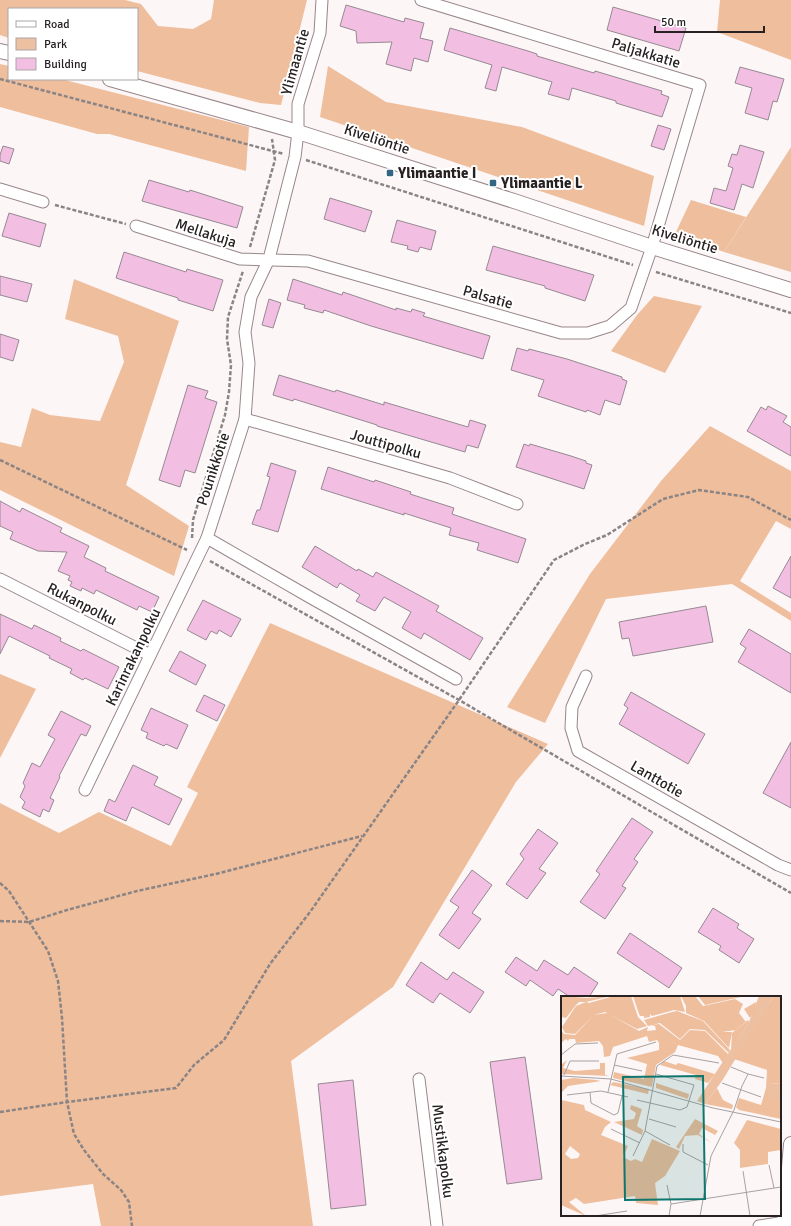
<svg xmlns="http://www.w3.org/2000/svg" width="791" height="1226" font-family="Signika,sans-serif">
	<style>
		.green { fill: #edc0a1 }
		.forest { fill: #efbe9c }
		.building { fill: #f2bfe2; stroke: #968992 }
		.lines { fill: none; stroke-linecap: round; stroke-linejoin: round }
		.minor-casing { stroke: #978689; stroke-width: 13 }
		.tertiary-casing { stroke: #978689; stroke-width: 16 }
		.path { stroke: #8b8485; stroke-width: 2.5; stroke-dasharray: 4 2; stroke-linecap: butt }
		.minor { stroke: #fff; stroke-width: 11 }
		.tertiary { stroke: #fff; stroke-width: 14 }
		.poi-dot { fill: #336683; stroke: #fff; stroke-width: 1.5 }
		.labels { text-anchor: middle; stroke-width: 4; stroke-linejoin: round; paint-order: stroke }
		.street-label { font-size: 15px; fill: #272122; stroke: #fff }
		.poi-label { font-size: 15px; font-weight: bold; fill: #272122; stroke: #fff; text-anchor: start }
		.inset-road { fill: none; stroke: #a7a1a2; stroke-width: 1 }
		.view { fill: #0f766e; fill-opacity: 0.15; stroke: #0f766e; stroke-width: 2 }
		.inset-edge { fill: none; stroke: #272122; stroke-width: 2 }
	</style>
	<rect width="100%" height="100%" fill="#fdf6f7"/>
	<path class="green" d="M791,147V272L724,252Z"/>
	<g class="forest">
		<path d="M0,0H125L141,4L158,26L193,29L211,19L214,0H307L281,105L260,103L137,71V9H9V38L0,35Z"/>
		<path d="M720,0H791V60L717,32Z"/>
		<path d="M0,64L9,66V79H61L249,127L246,171L109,134H97L0,107Z"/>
		<path d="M328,66L386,102L522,127L654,176L644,226L320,117Z"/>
		<path d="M691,200L746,217L724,252L675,234Z"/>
		<path d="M74,279L179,321L126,485L189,526L174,576L0,490V442L21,447L32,408L50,415L100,421L124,362L118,336L65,319Z"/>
		<path d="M654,296L702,306L665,373L611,351L637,315Z"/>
		<path d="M710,426L791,471V529L776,521L740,581L791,613V621L732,584L606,599L545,723L507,707L590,574L661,481Z"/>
		<path d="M270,623L548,744L516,782L393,987L291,1061L313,1226H101L93,1184L0,1196V803L59,833L99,812L171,846L198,793L187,787Z"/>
		<path d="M0,674L36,689L0,758Z"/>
	</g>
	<g class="building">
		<path d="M346,5L404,22L405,18L424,23L420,38L433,41L428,62L414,58L411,71L386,64L392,42L357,43L356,31L340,26Z"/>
		<path d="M613,7L686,28L679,51L607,30Z"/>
		<path d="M450,28L528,51L537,54V56L594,73L595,71L662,91L661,94L669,97L662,117L616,103V101L579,90L572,88L569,100L548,94L552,82L502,67L496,91L485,88L492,65L444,50Z"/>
		<path d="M740,67L784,79L777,102L773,101L768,120L745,113L752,88L735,83Z"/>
		<path d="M658,125L671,129L664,150L651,146Z"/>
		<path d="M740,145L764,152L753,188L742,184L734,210L710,203L714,188L726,191L733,168L728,166L732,154L737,155Z"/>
		<path d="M3,146L14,149L9,164L0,161V155Z"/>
		<path d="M149,180L189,192L190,190L243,207L237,228L142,201Z"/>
		<path d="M330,198L372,211L365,232L324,219Z"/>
		<path d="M9,213L46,224L40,247L2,236Z"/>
		<path d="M397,220L436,231L431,250L420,247L418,252L407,249L408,246L391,242Z"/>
		<path d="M493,246L594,275L585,301L545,288V286L486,270Z"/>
		<path d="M124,252L186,272L187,269L223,280L213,311L178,300V298L116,278Z"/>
		<path d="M0,276L32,284L27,302L0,295Z"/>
		<path d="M293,279L342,295L343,292L396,310V308L411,312L412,309L425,313L423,316L490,336L483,359L371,326L324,310L323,313L304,308L305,305L287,300Z"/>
		<path d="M269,299L281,303L273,328L262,325Z"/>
		<path d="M0,334L19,340L13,361L0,357Z"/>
		<path d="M517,348L528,351L529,349L567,359L622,377V379L627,381L620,405L605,400L600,415L587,410L586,412L538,396L544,380L511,370Z"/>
		<path d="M279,375L335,392L336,390L384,405V402L468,427L470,420L486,425L478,448L467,445L465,452L377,426V425L294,399L293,401L273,395Z"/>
		<path d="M188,385L208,391L205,398L217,402L195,473L185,470L180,487L159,480Z"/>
		<path d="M768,406L787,416L783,422L791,427V456L747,431L761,407L766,410Z"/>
		<path d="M524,444L529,446L530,444L571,456L586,461V463L592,465L584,489L516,467Z"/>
		<path d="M271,463L296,471L278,532L252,524L257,510H260L270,477L267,476Z"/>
		<path d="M328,467L374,482L375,480L411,492L410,494L454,508L452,514L526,539L518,563L477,550L479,543L449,535L451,528L404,513V515L321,489Z"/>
		<path d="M0,501L20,512L22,508L62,528L60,532L89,546L84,557L106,568L105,571L159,597L152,612L139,606L137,610L96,590L94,594L82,588L81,591L70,586L72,582L68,580L70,576L58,571L67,552L38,551L10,539L13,532L0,526Z"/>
		<path d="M315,546L357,571L358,569L373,577L376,572L439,606L436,611L483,638L470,660L424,633L421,639L402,628L411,612L384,597L375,611L356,601L360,595L340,583L337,588L302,567Z"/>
		<path d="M791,556V598L773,588Z"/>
		<path d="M203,600L241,619L231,637L219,630L217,634L211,631L206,640L187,630Z"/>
		<path d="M706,606L713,642L633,656L629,638L622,639L619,622Z"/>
		<path d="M0,614L32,629L34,625L61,638L60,641L81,651L83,649L119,667L108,689L85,678L83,680L70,673L72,669L49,658L50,656L9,636L0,654Z"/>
		<path d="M749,629L791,654V693L738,662L746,648L740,644Z"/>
		<path d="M180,651L206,665L196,685L169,671Z"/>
		<path d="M631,692L705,734L688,764L619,724L628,708L624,705Z"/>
		<path d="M204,695L225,705L217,721L196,711Z"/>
		<path d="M151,708L188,725L177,749L166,744L164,746L146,738L148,733L141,730Z"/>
		<path d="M61,711L91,726L86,736L81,734L59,776L60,777L50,798L54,800L49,812L43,809L40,817L22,808L25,802L20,797L25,786L23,783L32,763L40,767L55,739L48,735Z"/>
		<path d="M791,742V808L763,793Z"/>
		<path d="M133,765L158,777L154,785L182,799L169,825L132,807L126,821L104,811L109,799L115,802Z"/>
		<path d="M632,818L653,832L634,859L638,862L622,886L626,888L605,919L580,902L600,874L596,871Z"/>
		<path d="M538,829L558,843L539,869L546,873L527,899L506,884L524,859L520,854Z"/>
		<path d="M472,870L492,885L472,913L481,919L459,949L439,935L459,907L450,901Z"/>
		<path d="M713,908L739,924L737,928L754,939L739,963L719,950L721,946L698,932Z"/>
		<path d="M630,933L682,968L669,988L617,953Z"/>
		<path d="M516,957L537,971L544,960L568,975L574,967L598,983L589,997H570L558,989L553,996L530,980L526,986L505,972Z"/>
		<path d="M421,962L447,980L453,972L484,992L470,1013L440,993L433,1003L406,985Z"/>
		<path d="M525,1057L542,1179L507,1184L490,1062Z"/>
		<path d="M353,1080L366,1205L331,1209L318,1084Z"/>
	</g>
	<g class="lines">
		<defs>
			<g id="minor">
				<path d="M322,0L320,33L298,104V132L295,157L269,259L251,297L245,332L249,363L245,419L207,538L313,599L456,679"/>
				<path d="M0,189L43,202"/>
				<path d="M136,226L240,259L308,261L561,333H588L610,326L631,308L652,247L700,85L421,0"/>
				<path d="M245,419L450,478L517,504"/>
				<path d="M0,579L150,655"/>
				<path d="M586,676L572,707L571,728L578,751L778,865L791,870"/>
				<path d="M85,790L207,538"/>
				<path d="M419,1079L437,1226"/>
				<path d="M759,1226L785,1222"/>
			</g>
			<g id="tertiary">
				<path d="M0,51L9,53"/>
				<path d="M110,79L298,132L517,202L652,247L791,290"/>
				<path d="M784,1226L791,1144"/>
			</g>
		</defs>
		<use href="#minor" class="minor-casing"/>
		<use href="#tertiary" class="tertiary-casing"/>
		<g class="path">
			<path d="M0,79L284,154"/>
			<path d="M306,160L633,265"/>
			<path d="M55,205L126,224"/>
			<path d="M250,247L275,160L272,139"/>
			<path d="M656,272L791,313"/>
			<path d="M0,460L187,550"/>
			<path d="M192,538L193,520L225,415L229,392L231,365L227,339L228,317L243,271"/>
			<path d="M210,561L459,700L791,893"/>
			<path d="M0,883L9,891L48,951L58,981L62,1018L67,1102L74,1134L84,1150L103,1174L121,1190L129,1202L132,1226"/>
			<path d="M0,921L29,922L67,910L137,891L220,873L362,836"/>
			<path d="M0,1112L67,1102L176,1088L194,1065L224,1040L270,964L310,912L459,700L554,560L585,544L607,535L663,499L699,490L748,497L791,520"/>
		</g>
		<use href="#minor" class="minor"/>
		<use href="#tertiary" class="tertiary"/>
	</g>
	<g class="poi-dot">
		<rect x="386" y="169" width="8" height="8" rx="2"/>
		<rect x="489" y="179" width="8" height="8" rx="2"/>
	</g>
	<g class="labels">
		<g class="street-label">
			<text transform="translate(646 53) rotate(17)" y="5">Paljakkatie</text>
			<text transform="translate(295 62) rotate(-74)" y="5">Ylimaantie</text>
			<text transform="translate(377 139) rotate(18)" y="5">Kiveliöntie</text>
			<text transform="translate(206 233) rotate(18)" y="5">Mellakuja</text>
			<text transform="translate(685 239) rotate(17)" y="5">Kiveliöntie</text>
			<text transform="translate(488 297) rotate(16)" y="5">Palsatie</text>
			<text transform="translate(386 444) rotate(16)" y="5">Jouttipolku</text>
			<text transform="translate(213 469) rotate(-72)" y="5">Pounikkotie</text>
			<text transform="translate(82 604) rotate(27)" y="5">Rukanpolku</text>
			<text transform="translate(133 657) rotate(-64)" y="5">Karinrakanpolku</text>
			<text transform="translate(657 779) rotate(30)" y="5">Lanttotie</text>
			<text transform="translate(443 1151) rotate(83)" y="5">Mustikkapolku</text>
		</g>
		<g class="poi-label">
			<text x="398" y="178">Ylimaantie I</text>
			<text x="501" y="188">Ylimaantie L</text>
		</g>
	</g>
	<g transform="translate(561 996)">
		<rect width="220" height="220" fill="#fdf6f7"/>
		<path d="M198,0H213L161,85L144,108L136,105L188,26ZM220,87V104H208V88Z" fill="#edc0a1"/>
		<path d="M0,0L26,2L50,0L25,6L28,7L53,0H70L77,21L86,30L76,33L44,16L33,19L14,38L4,37L1,31L15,10L25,6H18L15,9L5,22L0,21ZM72,0H119L124,16L113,14L91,20L89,18V21L83,22V20H79L77,15ZM120,0H134L142,10L174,3L182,8L178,17L185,26L175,34L161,36H171L168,52L143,25L125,17V10ZM137,0H184L144,9ZM213,0H220V87L208,88V104H220V123L178,114L175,111L178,102L200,109L205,92L206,74L173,63ZM195,6L194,15L189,22L183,13ZM111,16L116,15L142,25L169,54L168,57L144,34L129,33L119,43L99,27L87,30L83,24ZM46,17L78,35L87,31L86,35L95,34L94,30L90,29L98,28L119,44L129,34L144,35L167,58L162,67L157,60L117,49L114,56L95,69L91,91L52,82L53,76L83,83L86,68L66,62L98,54V47L96,44L88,46L86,40L52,51L49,60L43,61L42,50L38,45L15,47L14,43H8L7,45L5,43L0,47V34L3,38L14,39L33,19ZM187,24L188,26L170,54L171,37ZM6,64L2,72L14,75L39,73V67H44V79L49,80L0,78V69ZM103,65L115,69L117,67L154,78L147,87L134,83L135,79L99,69ZM12,82L35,84L40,85L7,90L0,97V84ZM52,86L88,93L87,98L49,89ZM95,87L128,98L127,103L95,92ZM156,92L162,104L172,109L171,113L144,108ZM0,104L23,109L24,114L50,126L44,131L40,139L67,150L62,161L70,165L74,163L81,166L91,143L119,155L104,180L94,187L97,209L75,207L74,200L23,208L15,202L8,206L25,220L0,209ZM9,150L19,158L17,162L10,163L4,158ZM70,109L81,113L76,130L82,134L81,139L53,126L73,123L75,117L69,113ZM134,123L157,135L154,139L141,132L138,138L151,147L137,139L124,140L118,153L115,151ZM186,124L220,133V154L207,156V168L179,172V154L173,147Z" fill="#efbe9c" fill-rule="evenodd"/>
		<path class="inset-road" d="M0,59L14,48L37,47M53,69L81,75M170,71L187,78M3,79L9,65H38M0,80L50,83L152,112L220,126M161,87L200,101M29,96L30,107L53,119L57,117L61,100M47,96L56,58L95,46M6,99L40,95L67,101M76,104L119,114L126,111L133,89L95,78M88,123L115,131M50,133L79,147M122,148V156L147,169M109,149L84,135L96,70L112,59L158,67M72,160L84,135M208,169L213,192M182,175L189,220M106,189L110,208L108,220M110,208L220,191M34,220L66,215M139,220L150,160L173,114L181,90L187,78L203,82"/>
		<path class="view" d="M142,80L144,203L64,204L62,81Z"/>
		<rect width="220" height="220" class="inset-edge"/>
	</g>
	<rect x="8" y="8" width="130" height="72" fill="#ffffff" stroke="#a9a6a7"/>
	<rect x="16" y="21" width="20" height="6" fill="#ffffff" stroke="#a9a6a7"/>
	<text x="44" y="28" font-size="12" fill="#272122">Road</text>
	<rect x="16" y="38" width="20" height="12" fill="#edc0a1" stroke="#a9a6a7"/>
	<text x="44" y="48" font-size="12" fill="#272122">Park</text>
	<rect x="16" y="58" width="20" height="12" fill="#f2bfe2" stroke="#a9a6a7"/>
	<text x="44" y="68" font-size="12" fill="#272122">Building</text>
	<path d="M655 26v6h109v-6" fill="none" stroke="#272122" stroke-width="2"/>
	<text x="661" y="26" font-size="12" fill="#272122" stroke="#ffffff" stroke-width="3" paint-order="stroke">50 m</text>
</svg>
